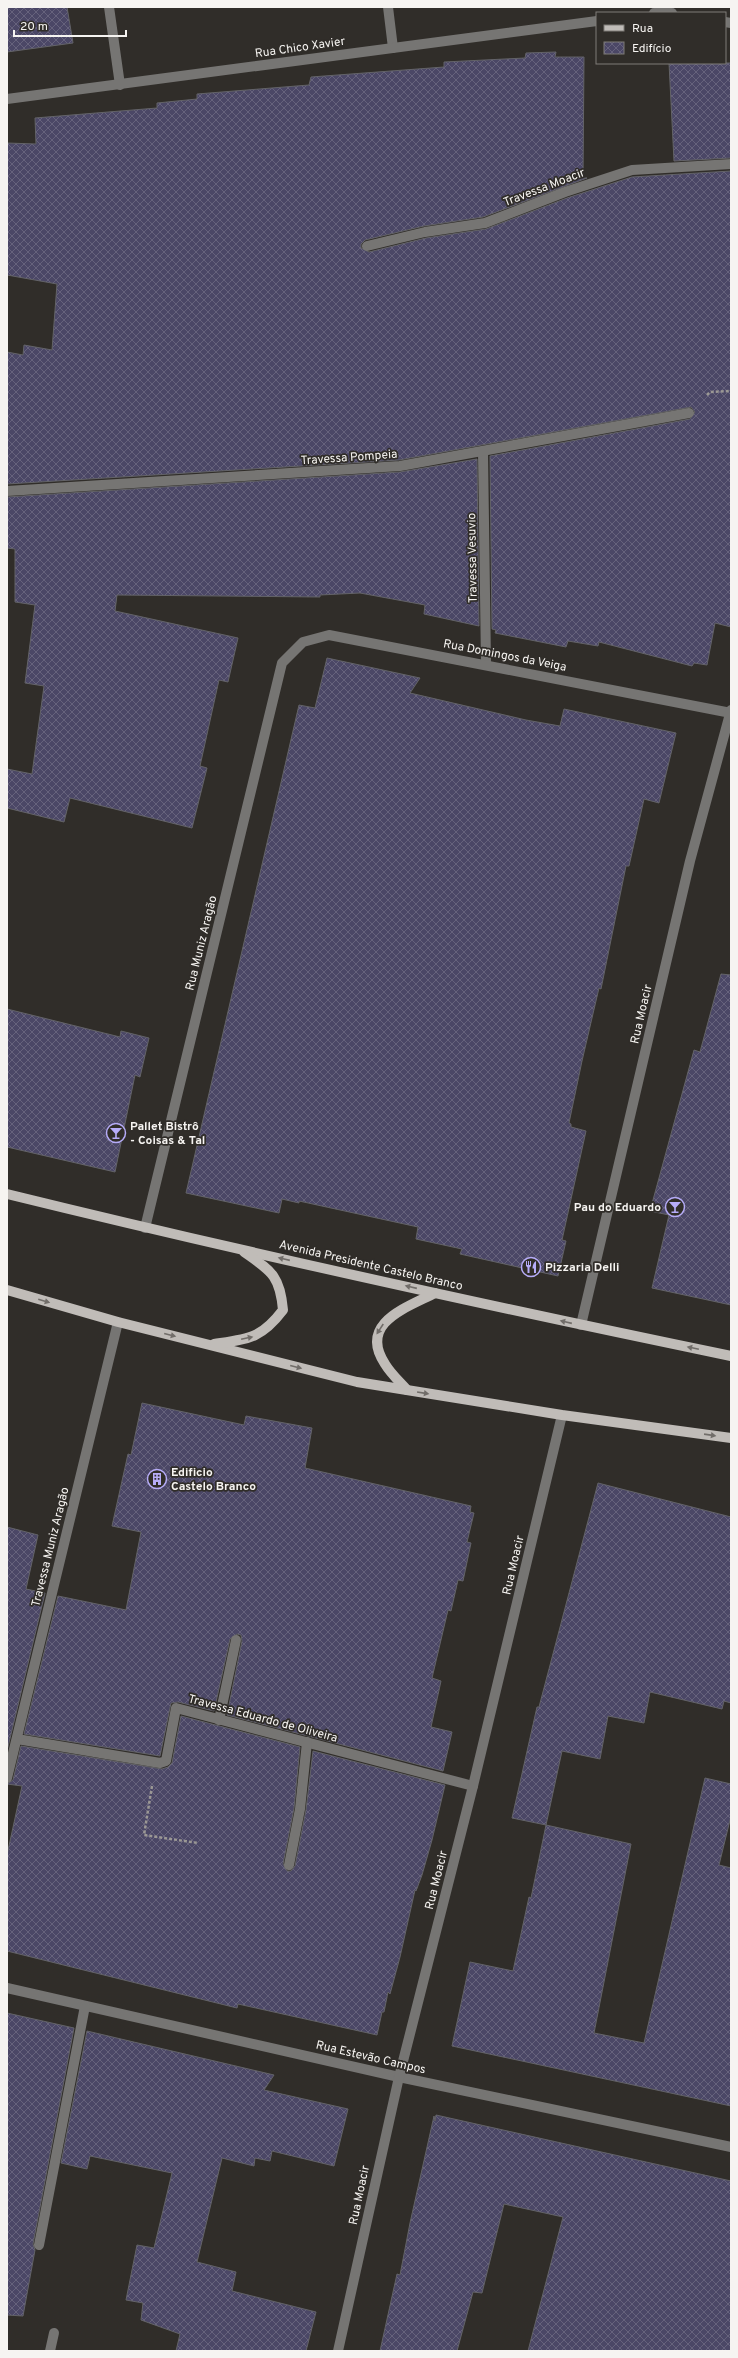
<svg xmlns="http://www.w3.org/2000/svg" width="738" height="2358" font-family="Overpass,sans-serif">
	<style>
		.building { fill: url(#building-cross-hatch); stroke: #636368 }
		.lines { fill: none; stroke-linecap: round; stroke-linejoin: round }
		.path { stroke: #9b9895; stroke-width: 2.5; stroke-dasharray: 3 2; stroke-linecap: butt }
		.minor { stroke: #767573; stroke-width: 10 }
		.major { stroke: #c0bcb8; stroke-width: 10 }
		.oneway { fill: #716d69 }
		.labels { text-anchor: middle; stroke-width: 3.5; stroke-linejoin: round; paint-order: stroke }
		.street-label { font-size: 12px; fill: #f6f4f1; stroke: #302d29 }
		.poi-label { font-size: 12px; font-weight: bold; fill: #f6f4f1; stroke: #302d29; text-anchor: start }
	</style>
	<defs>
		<pattern id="building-cross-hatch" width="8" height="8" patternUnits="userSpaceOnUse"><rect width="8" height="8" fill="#4b4766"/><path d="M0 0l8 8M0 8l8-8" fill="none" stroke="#66627c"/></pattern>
	</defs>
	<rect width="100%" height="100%" fill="#302d29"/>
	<g class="building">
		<path d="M7,7H67L73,43L7,52Z"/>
		<path d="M556,52L555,57H584L583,178H587L483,217L424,226L365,240L361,244V248L369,252L426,238L486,229L567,198L632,177L731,171V627L715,623L707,665L694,663L692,666L599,642L598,646L568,641L566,647L495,633L496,630L492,629L490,456L690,419L695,412L691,407L399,460L7,484V352L23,355L24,345L52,350L57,284L7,275V143L36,144L35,118L157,108V103L197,99V94L309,85L311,77L444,67V62L525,58L526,53Z"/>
		<path d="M669,63H731V158L674,161Z"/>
		<path d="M477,459L479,626L424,614L425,605L360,593L320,595V597L117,595L115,611L238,638L228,682L219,680L200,766L207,768L192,828L70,798L64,822L7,808V769L32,774L44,686L25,683L35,605L15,602V549L7,548V497L400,472Z"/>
		<path d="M327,658L420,678L410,693L526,720L560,726L564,709L676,733L659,803L644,799L629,866H626L601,989L599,988L582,1061L569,1123L571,1124V1127L586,1131L562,1240L566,1241L558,1276L460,1254L462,1249L416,1239L418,1227L299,1201V1203L282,1199L279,1213L186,1193L299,705L315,708Z"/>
		<path d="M721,974L731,975V1305L652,1288L669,1215L650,1211L694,1050L700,1052Z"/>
		<path d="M7,1009L120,1037L121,1031L149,1038L140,1077L135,1075L115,1172L7,1147Z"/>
		<path d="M142,1403L244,1425L246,1416L312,1428L305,1468L471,1506L470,1512L474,1513L467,1542L471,1543L463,1581L458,1580L451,1611L448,1610L432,1678L441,1681L431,1727L452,1732L443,1771L227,1715L242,1641L241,1635L237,1634L230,1639L214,1711L178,1702L171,1703L160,1756L24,1734L58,1596L126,1610L141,1532L112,1526L128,1454L131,1455Z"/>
		<path d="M598,1483L731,1517V1703L724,1701L722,1709L650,1692L644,1723L608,1716L600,1759L562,1751L546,1825L512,1818L537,1707H539Z"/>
		<path d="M7,1527L38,1535L26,1589L45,1593L7,1751Z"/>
		<path d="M181,1716L300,1747L294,1808L283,1864L287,1871H291L295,1866L306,1810L313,1751L445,1785L432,1840L422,1875L416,1891L415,1890L400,1957L390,1994L388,1992L384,2012H382L377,2035L238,2004L237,2008L7,1951V1855L22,1786L7,1784L13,1780L21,1746L162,1769L168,1767L172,1763Z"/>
		<path d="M705,1778L731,1784V1816L719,1865L731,1868V2106L452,2046L470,1962L513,1971L529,1897L531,1898L546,1825L631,1844L594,2033L644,2043Z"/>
		<path d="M7,2013L74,2028L33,2244L35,2250L23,2316L7,2315Z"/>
		<path d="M87,2031L274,2075L264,2090L348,2109L334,2166L272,2151L270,2161L255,2158L254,2166L222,2158L197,2262L236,2272L232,2291L316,2312L306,2351H176L180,2334L141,2320L143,2303L126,2300L137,2245L154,2248L172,2173L90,2156L87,2169L61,2163Z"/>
		<path d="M436,2115L731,2181V2351H528L563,2217L504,2204L482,2293L473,2292L457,2351H380L397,2274L400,2275L410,2223L434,2116L435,2121Z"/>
	</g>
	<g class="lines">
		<g class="path">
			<path d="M707,395L710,392L731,391"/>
			<path d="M152,1786L144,1835L198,1843"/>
		</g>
		<g class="minor">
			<path d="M109,7L120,85"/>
			<path d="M388,7L393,48"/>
			<path d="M654,13H672"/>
			<path d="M725,22L731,23"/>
			<path d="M7,99L597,21"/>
			<path d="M367,246L425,232L485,223L565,192L632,170L731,164"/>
			<path d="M483,452L486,664"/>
			<path d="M7,491L400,466L689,413"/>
			<path d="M145,1228L282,663L303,642L329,635L731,713"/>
			<path d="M581,1325L690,861L731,710"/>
			<path d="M219,1720L236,1640"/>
			<path d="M17,1739L160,1763L166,1761L176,1708L473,1786"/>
			<path d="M7,1778L118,1322"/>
			<path d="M289,1865L300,1809L307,1742"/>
			<path d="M7,1988L399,2077L731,2147"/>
			<path d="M39,2245L85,2006"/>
			<path d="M50,2351L54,2333"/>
			<path d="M338,2351L399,2077L473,1786L562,1415"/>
		</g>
		<g class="major">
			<path d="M7,1194C247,1253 489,1306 731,1356"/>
			<path d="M7,1290L118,1322L357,1382L562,1415L731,1438"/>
			<path d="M214,1344C248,1339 261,1339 283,1310C280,1275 271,1271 244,1252"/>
			<path d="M407,1390C400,1382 391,1374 385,1364C358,1323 406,1308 435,1293"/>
		</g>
	</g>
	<defs><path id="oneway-solid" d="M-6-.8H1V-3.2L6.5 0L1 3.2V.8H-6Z"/></defs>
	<g class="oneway">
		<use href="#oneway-solid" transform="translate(284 1259) rotate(-167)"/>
		<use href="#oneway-solid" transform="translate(411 1287) rotate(-167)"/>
		<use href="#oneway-solid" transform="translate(44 1301) rotate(16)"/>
		<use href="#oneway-solid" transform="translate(566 1322) rotate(-167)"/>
		<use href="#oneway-solid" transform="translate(380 1329) rotate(123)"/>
		<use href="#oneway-solid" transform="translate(170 1335) rotate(14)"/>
		<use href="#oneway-solid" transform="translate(247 1338) rotate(-12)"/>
		<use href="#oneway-solid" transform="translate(693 1348) rotate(-168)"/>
		<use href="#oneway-solid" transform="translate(296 1367) rotate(14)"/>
		<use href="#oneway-solid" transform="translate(423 1393) rotate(9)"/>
		<use href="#oneway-solid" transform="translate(710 1435) rotate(8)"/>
	</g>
	<defs>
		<symbol id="bar-ring" viewBox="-11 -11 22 22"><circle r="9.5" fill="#302d29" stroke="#b6acf8" stroke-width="1.5"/><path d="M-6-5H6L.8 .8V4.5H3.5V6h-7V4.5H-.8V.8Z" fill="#b6acf8"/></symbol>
		<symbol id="restaurant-ring" viewBox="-11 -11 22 22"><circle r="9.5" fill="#302d29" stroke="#b6acf8" stroke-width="1.5"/><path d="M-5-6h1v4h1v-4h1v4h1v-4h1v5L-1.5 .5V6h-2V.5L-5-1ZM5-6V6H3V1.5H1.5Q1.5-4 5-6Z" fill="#b6acf8"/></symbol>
		<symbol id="building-ring" viewBox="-11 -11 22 22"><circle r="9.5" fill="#302d29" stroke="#b6acf8" stroke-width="1.5"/><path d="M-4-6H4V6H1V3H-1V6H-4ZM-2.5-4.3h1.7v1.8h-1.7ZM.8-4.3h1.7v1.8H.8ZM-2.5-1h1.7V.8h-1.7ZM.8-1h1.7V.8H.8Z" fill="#b6acf8"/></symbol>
	</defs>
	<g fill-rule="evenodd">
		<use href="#bar-ring" x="105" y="1122" width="22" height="22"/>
		<use href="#bar-ring" x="664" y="1196" width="22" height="22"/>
		<use href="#restaurant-ring" x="520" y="1256" width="22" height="22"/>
		<use href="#building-ring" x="146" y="1468" width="22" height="22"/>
	</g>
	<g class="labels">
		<g class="street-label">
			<text transform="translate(300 47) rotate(-8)" y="4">Rua Chico Xavier</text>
			<text transform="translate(544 187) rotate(-21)" y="4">Travessa Moacir</text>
			<text transform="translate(349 457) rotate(-4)" y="4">Travessa Pompeia</text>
			<text transform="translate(472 558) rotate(-91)" y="4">Travessa Vesuvio</text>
			<text transform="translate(505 655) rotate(11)" y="4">Rua Domingos da Veiga</text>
			<text transform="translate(201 943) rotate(-76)" y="4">Rua Muniz Aragão</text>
			<text transform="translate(641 1014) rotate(-77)" y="4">Rua Moacir</text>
			<text transform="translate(371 1265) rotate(13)" y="4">Avenida Presidente Castelo Branco</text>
			<text transform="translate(50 1547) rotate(-76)" y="4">Travessa Muniz Aragão</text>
			<text transform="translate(513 1565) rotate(-77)" y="4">Rua Moacir</text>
			<text transform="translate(263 1718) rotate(15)" y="4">Travessa Eduardo de Oliveira</text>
			<text transform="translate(436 1880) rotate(-76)" y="4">Rua Moacir</text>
			<text transform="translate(371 2057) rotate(13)" y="4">Rua Estevão Campos</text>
			<text transform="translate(359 2195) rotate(-78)" y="4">Rua Moacir</text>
		</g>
		<g class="poi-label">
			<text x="130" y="1130">Pallet Bistrô<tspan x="130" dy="14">- Coisas &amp; Tal</tspan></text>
			<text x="661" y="1211" text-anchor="end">Pau do Eduardo</text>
			<text x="545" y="1271">Pizzaria Delli</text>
			<text x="171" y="1476">Edificio<tspan x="171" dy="14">Castelo Branco</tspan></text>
		</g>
	</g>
	<rect width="738" height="2358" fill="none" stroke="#f6f4f1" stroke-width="16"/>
	<rect x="596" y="12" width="130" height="52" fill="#302d29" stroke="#7f7d79"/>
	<rect x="604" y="25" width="20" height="6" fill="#c0bcb8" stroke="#7f7d79"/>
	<text x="632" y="32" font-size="12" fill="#f6f4f1">Rua</text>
	<rect x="604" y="42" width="20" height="12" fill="url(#building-cross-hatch)" stroke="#7f7d79"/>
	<text x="632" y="52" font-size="12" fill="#f6f4f1">Edifício</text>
	<path d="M14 30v6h112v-6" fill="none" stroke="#f6f4f1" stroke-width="2"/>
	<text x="20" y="30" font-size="12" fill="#f6f4f1" stroke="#302d29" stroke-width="3" paint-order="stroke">20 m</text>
</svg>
